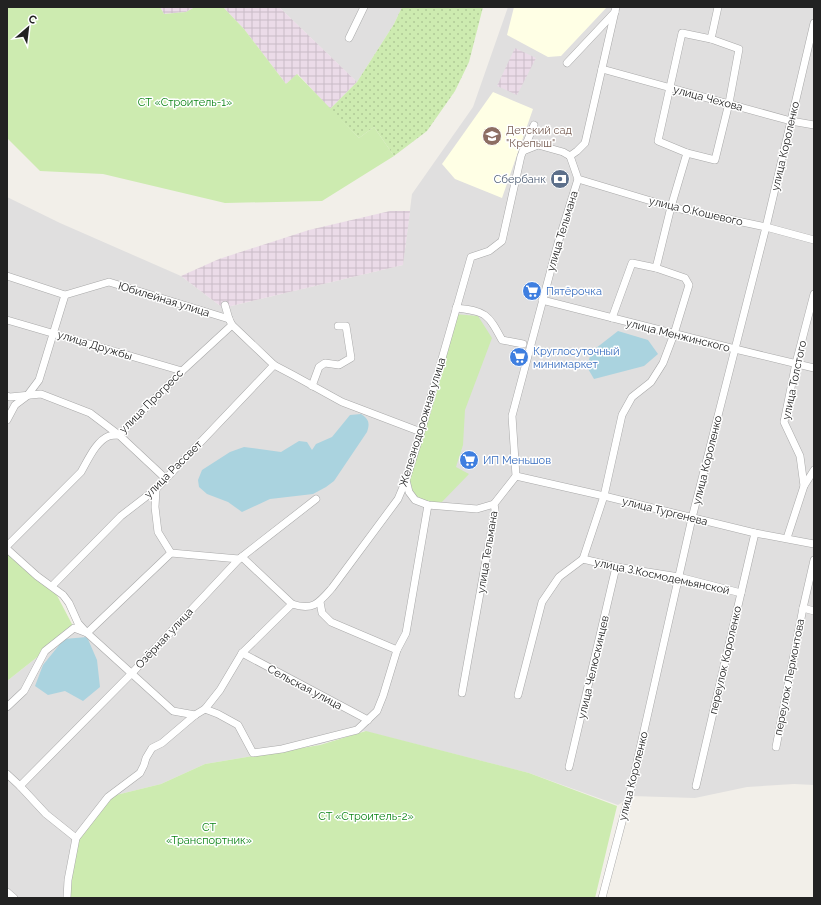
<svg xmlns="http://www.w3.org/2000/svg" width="821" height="905" font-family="Raleway,sans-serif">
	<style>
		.residential { fill: #e0dfdf }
		.industrial { fill: url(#industrial-grid) }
		.education { fill: #ffffe5 }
		.grass { fill: url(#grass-dots) }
		.garden { fill: #cdebb0 }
		.water { fill: #aad3df }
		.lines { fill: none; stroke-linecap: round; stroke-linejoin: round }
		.minor-casing { stroke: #a9a9a9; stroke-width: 8 }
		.minor { stroke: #fff; stroke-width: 7 }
		.labels { text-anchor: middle; stroke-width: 3; stroke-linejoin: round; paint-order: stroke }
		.street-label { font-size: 11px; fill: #222; stroke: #fff }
		.park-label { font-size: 11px; fill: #0c8416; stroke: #fff }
		.education-label { font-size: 11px; fill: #785e54; stroke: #fff; text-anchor: start }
		.service-label { font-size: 11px; fill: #4e5e75; stroke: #fff; text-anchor: end }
		.shop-label { font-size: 11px; fill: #366cbe; stroke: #fff; text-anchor: start }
	</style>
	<defs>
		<pattern id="industrial-grid" width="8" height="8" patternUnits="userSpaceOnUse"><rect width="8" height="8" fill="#ebdbe8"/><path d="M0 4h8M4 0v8" fill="none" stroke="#c9bcc7"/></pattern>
		<pattern id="grass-dots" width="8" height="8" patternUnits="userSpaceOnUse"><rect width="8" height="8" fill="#cdebb0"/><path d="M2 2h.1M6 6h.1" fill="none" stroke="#b0c997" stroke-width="1.8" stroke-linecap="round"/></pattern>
	</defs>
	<rect width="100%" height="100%" fill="#f2efe9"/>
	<g class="residential">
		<path d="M279,7H402L394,24L357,82Z"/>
		<path d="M508,7H814V785L794,784L747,787L695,798L631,796L618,805L529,773L364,731L318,745L205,764L161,784L108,797L64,898H7V681L74,628L86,633L69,603L7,549V197L60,223L181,276L223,308L403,265L412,194L473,107Z"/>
	</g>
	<g class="industrial">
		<path d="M160,7H195L186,12L164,14Z"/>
		<path d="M223,7H279L357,82L330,109L298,74L286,84L244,29Z"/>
		<path d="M515,48L536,58L517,95L497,86Z"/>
		<path d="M390,211H410L403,265L223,308L181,276L219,259L309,230Z"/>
	</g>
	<g class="education">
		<path d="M514,7H607L561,56L548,57L507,35Z"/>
		<path d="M493,92L533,109L502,198L455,179L442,164Z"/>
	</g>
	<path class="grass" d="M402,7H483L469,62L455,91L427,131L394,156L374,127L359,138L330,109L357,82L394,24Z"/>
	<g class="garden">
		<path d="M7,7H160L164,14L186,12L195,7H223L244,29L286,84L297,74L359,138L374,127L394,156L322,201L225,203L103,174L40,171L7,138Z"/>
		<path d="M454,314L478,316L492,338L465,410L463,445L456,467L469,474L439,505L423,501L414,497L406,480Z"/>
		<path d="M7,549L52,586L74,628L7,681Z"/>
		<path d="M366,731L529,773L617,806L595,898H67L76,838L108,797L161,784L205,764L320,745Z"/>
	</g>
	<g class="water">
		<path d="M618,331L648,340L658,354L644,366L594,379L587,367L591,352Z"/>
		<path d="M361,414C369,419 370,423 367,432L334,481L326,487L313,494L270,499L242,512L228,502L207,494L199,487L198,480L202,470L230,452L244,447L281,452L299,441L307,442L312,450L316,444L332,437L350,415Z"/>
		<path d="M87,637L97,660L100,687L83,701L65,691L48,695L35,686L43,665L64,639Z"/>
	</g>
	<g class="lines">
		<defs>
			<g id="minor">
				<path d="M349,38L364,7"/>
				<path d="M567,63L615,12"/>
				<path d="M602,69L791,121L814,125"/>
				<path d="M523,151L538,145L563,152L570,156"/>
				<path d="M687,153L715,160L729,103L739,49L711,39"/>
				<path d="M570,156L577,151L585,143L616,7"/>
				<path d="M578,179L671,207L766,227L814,240"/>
				<path d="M7,276L65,295L109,282L229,319"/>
				<path d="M542,300L735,349L814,368"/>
				<path d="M225,305L229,319L232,325L274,365L293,375L342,402L421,432"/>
				<path d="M456,308C486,311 488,314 502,340L523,344"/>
				<path d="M612,318L632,263L656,268L671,207L687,153L658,141L682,33L711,39L718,7"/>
				<path d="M7,320L182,371"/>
				<path d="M312,386L319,367L325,363L339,365L351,358L346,326H338"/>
				<path d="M7,396L10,397L41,394L90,413L119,435L165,478"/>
				<path d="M7,420L15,405L27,396L39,380L65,295"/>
				<path d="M516,476L604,496L755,533L814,544"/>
				<path d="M406,480L409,492L415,500L428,505L477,509L494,504"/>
				<path d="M804,486L814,470"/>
				<path d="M156,489L155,507L158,532L171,553L239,559"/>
				<path d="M787,538L804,486L800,456L784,422L796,363L814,294"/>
				<path d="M7,546L81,472C88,460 96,441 109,436C112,435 116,435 119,435L182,371L232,325"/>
				<path d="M7,549L37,576L63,595L69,603L78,623L87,633L173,711L195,715"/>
				<path d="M242,557L292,604"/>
				<path d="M583,559L604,496L622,415L632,397L651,382L663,363L674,334L689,285L685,278L656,268"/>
				<path d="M583,559L616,567L679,577L741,593"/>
				<path d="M52,586L121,516L156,489L274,365"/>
				<path d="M320,602L322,613L331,622L397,650"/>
				<path d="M803,608L814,611"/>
				<path d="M242,653L368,720"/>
				<path d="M462,693L495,510L494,504L516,476L512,416L558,243L578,179L570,156"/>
				<path d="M518,695L542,602L559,577L583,559"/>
				<path d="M7,707L24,691L45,651L74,628L87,633L171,553"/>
				<path d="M205,709L218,714L238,725L253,753L282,749L357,730L377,711L383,696L397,650L406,633L428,505"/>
				<path d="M776,747L803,608L814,560"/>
				<path d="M569,767L616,567"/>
				<path d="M7,774L20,786L46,814L76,838"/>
				<path d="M20,786L132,673L239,559L316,499"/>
				<path d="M696,786L755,533"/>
				<path d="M7,892L14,898"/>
				<path d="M67,898L68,880L76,838L108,797L140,773L144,765L146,758L152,748L162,743L195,715L205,709L220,690L242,653L292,604C313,611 319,603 332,588L398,499L406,480L421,432L471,257L489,251L502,241L521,156L534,125"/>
				<path d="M602,898L632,784L692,518L766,227L814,23"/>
			</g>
		</defs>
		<use href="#minor" class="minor-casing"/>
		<use href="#minor" class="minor"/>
	</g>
	<defs>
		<symbol id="school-disc" viewBox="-11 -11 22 22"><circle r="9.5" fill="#8d6e63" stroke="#fff"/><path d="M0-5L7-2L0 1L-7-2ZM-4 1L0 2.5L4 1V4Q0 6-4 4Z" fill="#fff"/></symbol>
		<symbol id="bank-disc" viewBox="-11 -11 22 22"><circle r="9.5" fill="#5c6f8a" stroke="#fff"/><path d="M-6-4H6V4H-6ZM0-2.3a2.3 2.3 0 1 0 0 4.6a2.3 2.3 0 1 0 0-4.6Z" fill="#fff"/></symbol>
		<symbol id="supermarket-disc" viewBox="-11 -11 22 22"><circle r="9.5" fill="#3f7fe0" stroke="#fff"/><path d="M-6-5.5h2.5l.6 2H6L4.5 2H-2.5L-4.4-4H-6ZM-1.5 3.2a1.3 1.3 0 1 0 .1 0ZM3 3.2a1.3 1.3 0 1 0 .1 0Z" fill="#fff"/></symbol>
	</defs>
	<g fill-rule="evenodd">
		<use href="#school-disc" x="481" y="125" width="22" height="22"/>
		<use href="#bank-disc" x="549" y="168" width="22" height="22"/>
		<use href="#supermarket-disc" x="521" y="280" width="22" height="22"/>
		<use href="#supermarket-disc" x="508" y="346" width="22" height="22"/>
		<use href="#supermarket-disc" x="458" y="449" width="22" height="22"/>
	</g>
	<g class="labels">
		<g class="street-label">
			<text transform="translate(708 98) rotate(15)" y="4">улица Чехова</text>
			<text transform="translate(785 146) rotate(-77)" y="4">улица Короленко</text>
			<text transform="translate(696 211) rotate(13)" y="4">улица О.Кошевого</text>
			<text transform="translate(562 231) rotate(-73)" y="4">улица Тельмана</text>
			<text transform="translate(164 299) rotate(17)" y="4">Юбилейная улица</text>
			<text transform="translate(678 335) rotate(14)" y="4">улица Менжинского</text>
			<text transform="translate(95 345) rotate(17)" y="4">улица Дружбы</text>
			<text transform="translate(794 380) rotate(-78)" y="4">улица Толстого</text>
			<text transform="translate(151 401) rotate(-45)" y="4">улица Прогресс</text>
			<text transform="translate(422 422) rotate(-73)" y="4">Железнодорожная улица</text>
			<text transform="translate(707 460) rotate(-76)" y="4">улица Короленко</text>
			<text transform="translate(173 469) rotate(-45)" y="4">улица Рассвет</text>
			<text transform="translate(665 511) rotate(14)" y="4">улица Тургенева</text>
			<text transform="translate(487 552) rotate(-81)" y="4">улица Тельмана</text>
			<text transform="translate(662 576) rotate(12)" y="4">улица З.Космодемьянской</text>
			<text transform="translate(164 638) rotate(-47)" y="4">Озёрная улица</text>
			<text transform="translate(725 660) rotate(-77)" y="4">переулок Короленко</text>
			<text transform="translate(593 667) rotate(-77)" y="4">улица Челюскинцев</text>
			<text transform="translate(789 677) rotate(-79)" y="4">переулок Лермонтова</text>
			<text transform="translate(305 687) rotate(28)" y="4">Сельская улица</text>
			<text transform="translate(633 776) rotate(-76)" y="4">улица Короленко</text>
		</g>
		<g class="park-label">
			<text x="185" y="106">СТ «Строитель-1»</text>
			<text x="366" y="820">СТ «Строитель-2»</text>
			<text x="209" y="831">СТ<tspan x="209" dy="13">«Транспортник»</tspan></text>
		</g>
		<g class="education-label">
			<text x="506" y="134">Детский сад<tspan x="506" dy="13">"Крепыш"</tspan></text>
		</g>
		<g class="service-label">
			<text x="546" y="183">Сбербанк</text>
		</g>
		<g class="shop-label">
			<text x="546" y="295">Пятёрочка</text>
			<text x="533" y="355">Круглосуточный<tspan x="533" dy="13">минимаркет</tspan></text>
			<text x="483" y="464">ИП Меньшов</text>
		</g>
	</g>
	<rect width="821" height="905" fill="none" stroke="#222222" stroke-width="16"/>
	<g transform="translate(28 28) rotate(28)" stroke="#ffffff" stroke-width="3" paint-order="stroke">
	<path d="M0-3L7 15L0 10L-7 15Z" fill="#222222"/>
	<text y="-6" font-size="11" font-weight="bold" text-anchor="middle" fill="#222222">С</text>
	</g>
</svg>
